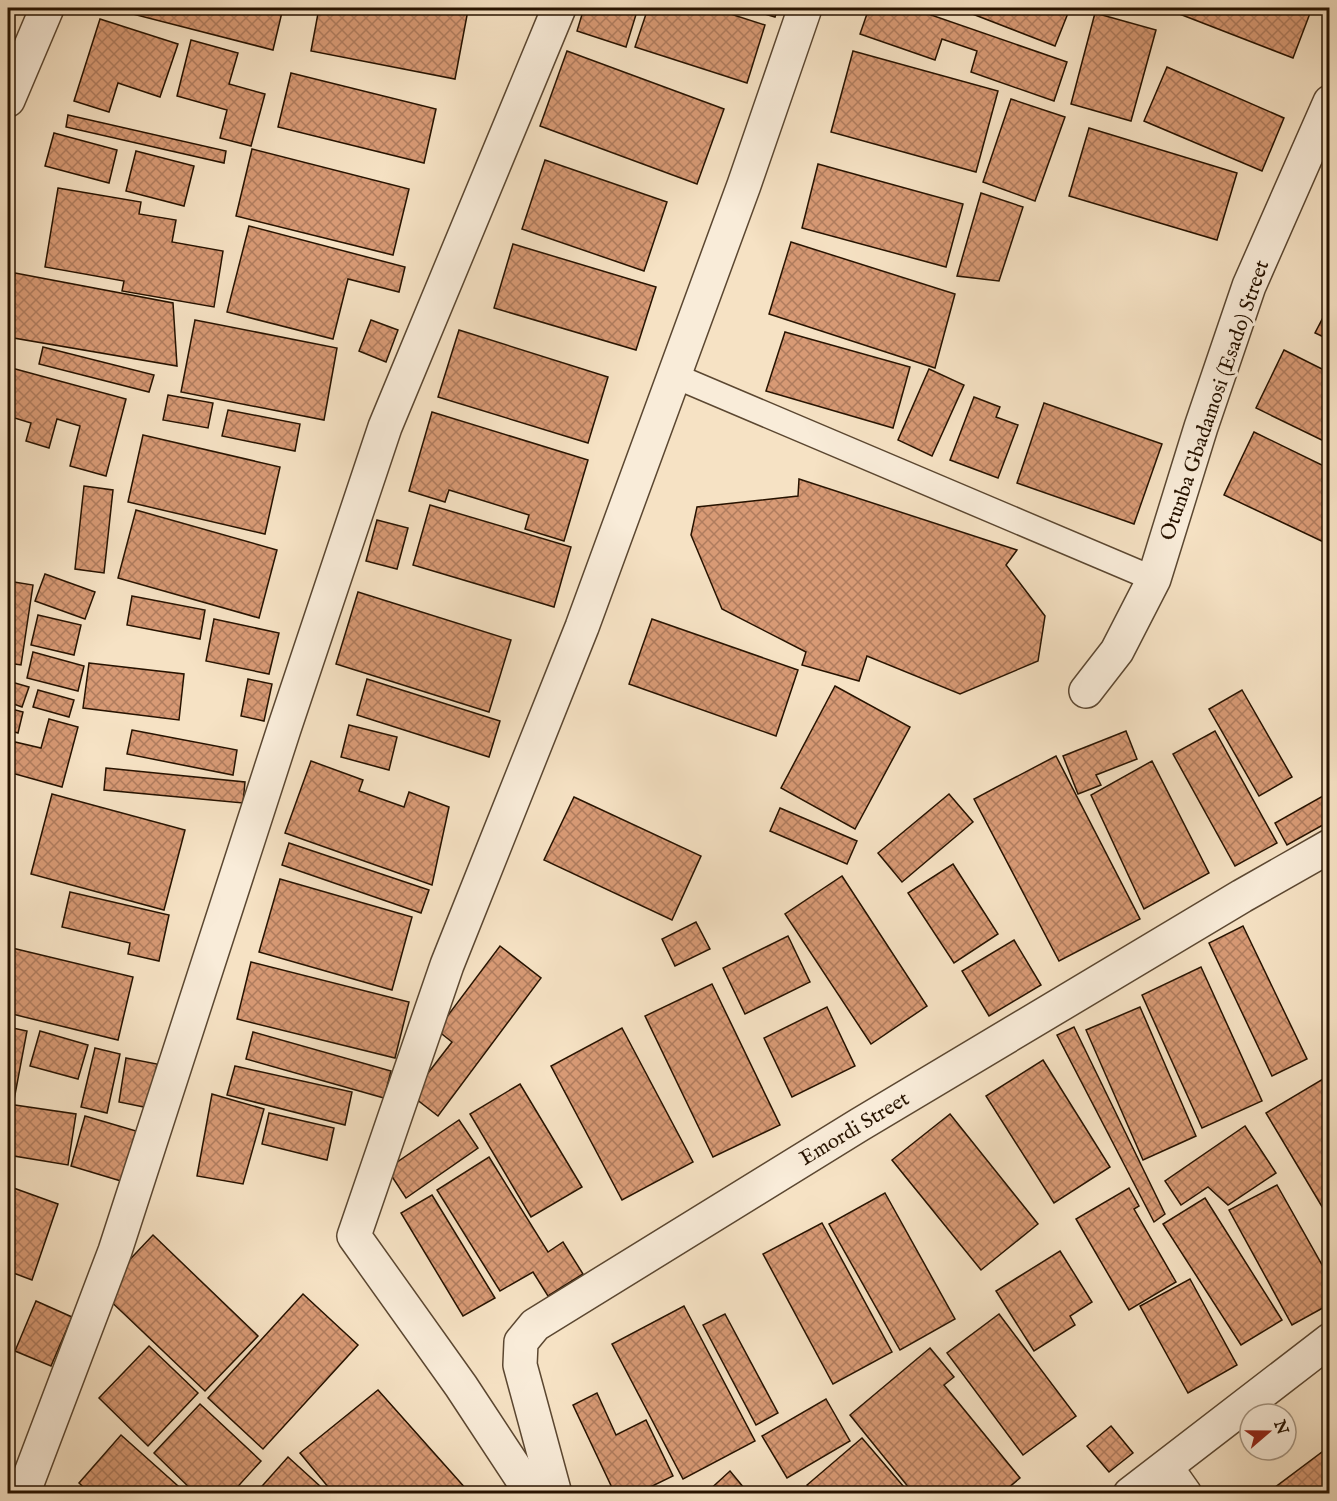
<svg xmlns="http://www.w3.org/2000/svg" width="1337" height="1501" font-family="'IM FELL English',serif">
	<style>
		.building { fill: url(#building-cross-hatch); stroke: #271300; stroke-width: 1.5 }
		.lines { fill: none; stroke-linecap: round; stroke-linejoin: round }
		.lane-casing { stroke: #5b4731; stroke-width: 27 }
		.street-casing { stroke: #5b4731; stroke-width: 36 }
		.lane { stroke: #f9ecd9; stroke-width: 24 }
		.street { stroke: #f9ecd9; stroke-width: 33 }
		.labels { text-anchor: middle; stroke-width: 6; stroke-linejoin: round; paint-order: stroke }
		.street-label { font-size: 21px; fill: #271300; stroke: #f9ecd9 }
	</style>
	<defs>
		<pattern id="building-cross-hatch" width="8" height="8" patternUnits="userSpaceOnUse" patternTransform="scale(1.5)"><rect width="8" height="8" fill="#d89a75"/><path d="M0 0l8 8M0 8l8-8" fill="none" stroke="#af7c5e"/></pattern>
	</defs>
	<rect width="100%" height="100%" fill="#f6e2c4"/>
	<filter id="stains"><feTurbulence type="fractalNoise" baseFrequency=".00333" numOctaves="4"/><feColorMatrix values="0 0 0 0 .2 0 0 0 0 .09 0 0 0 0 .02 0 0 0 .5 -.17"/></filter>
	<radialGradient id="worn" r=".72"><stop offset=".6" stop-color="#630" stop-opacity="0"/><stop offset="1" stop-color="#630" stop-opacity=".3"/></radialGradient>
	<g class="building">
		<path d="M117,8H283L273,50L117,10Z"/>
		<path d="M319,8H456L468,10L455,79L311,51Z"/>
		<path d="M584,8H638L626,47L577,31Z"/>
		<path d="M648,8H712L765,25L747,83L635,47Z"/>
		<path d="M743,8H778L775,17Z"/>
		<path d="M869,8H911L1067,62L1054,101L971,72L977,51L942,39L935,60L860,34Z"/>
		<path d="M957,8H1070L1055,46Z"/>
		<path d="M1164,8H1312L1293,58Z"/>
		<path d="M1095,13L1156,30L1131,121L1071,104Z"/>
		<path d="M100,19L178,44L160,97L118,83L109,112L74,101Z"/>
		<path d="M191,40L238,53L229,84L265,94L251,146L220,138L227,110L177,96Z"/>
		<path d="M567,51L724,109L697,184L540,126Z"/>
		<path d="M853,51L998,91L976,172L831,132Z"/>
		<path d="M1167,67L1284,118L1262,171L1144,121Z"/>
		<path d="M291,73L436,109L424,163L278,127Z"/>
		<path d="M1011,99L1065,117L1035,201L983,182Z"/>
		<path d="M68,115L226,151L224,163L66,127Z"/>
		<path d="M1089,128L1237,173L1217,240L1069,196Z"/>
		<path d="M54,133L117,150L109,183L45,166Z"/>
		<path d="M252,149L409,189L393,255L236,216Z"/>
		<path d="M136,151L194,166L184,206L126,191Z"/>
		<path d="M545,160L667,202L644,271L522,229Z"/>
		<path d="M818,164L963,204L946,267L802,228Z"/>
		<path d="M58,188L141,202L139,214L176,220L172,242L223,251L214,307L122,291L124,281L45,267Z"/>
		<path d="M981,193L1023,207L999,281L957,276Z"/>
		<path d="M249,226L405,267L399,292L348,279L333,339L227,312Z"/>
		<path d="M791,242L955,294L935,368L769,314Z"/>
		<path d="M513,244L656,287L636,350L494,308Z"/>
		<path d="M15,273L173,303L177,366L8,337V316Z"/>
		<path d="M1330,304V340L1315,333Z"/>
		<path d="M195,320L337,348L324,420L181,392Z"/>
		<path d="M371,320L398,330L386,362L359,351Z"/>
		<path d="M459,330L608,377L588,443L438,397Z"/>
		<path d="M785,332L910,367L893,428L766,391Z"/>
		<path d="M43,347L154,375L149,392L39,364Z"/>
		<path d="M1284,350L1330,373V444L1256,408Z"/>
		<path d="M8,367L126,399L106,476L70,466L80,426L57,419L49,448L26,441L31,423L8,416Z"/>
		<path d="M929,369L964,385L932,456L898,440Z"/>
		<path d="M168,395L213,403L208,428L163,420Z"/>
		<path d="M974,397L1000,407L996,417L1018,425L998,478L950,460Z"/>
		<path d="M1044,403L1162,444L1134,524L1017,483Z"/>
		<path d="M228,410L300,424L295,451L222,436Z"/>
		<path d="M432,412L588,460L564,541L525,529L529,515L449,490L445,502L409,491Z"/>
		<path d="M1254,432L1330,469V545L1224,495Z"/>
		<path d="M143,435L280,467L265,534L128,502Z"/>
		<path d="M799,479L1017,550L1006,565L1045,616L1038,661L960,694L867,656L859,681L802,665L806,652L722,609L691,535L697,507L798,496Z"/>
		<path d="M84,486L113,490L104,573L75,569Z"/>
		<path d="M430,505L571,547L554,607L413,565Z"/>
		<path d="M136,510L277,550L259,618L118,578Z"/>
		<path d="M377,520L408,528L397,569L366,561Z"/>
		<path d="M45,574L95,592L85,619L35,601Z"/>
		<path d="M8,581L33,585L21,665L8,663Z"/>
		<path d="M358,592L511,640L489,712L336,664Z"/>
		<path d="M132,596L205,610L200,639L127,625Z"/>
		<path d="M38,615L81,625L74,655L31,645Z"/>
		<path d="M214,619L279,633L269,674L206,661Z"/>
		<path d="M652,619L798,670L776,736L629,684Z"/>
		<path d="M33,652L84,666L78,691L27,678Z"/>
		<path d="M89,663L184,674L179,720L83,708Z"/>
		<path d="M248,679L272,684L264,721L241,716Z"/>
		<path d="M367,679L500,721L489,757L357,715Z"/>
		<path d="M8,681L29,687L22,707L8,702Z"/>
		<path d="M835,686L910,727L855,829L781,788Z"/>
		<path d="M38,690L74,700L69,717L33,707Z"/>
		<path d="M1242,690L1292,777L1259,796L1209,709Z"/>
		<path d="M8,708L23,712L18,733L8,730Z"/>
		<path d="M49,719L78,727L62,787L8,772L15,742L41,748Z"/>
		<path d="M349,725L397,737L389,770L341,757Z"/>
		<path d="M132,730L237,750L233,775L127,754Z"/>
		<path d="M1126,731L1137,759L1096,775L1101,785L1078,794L1063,756Z"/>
		<path d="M1215,731L1277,843L1235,866L1173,754Z"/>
		<path d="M1056,756L1140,919L1059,961L974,799Z"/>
		<path d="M311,761L363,780L359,791L404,807L409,792L449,807L432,885L285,833Z"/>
		<path d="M1152,761L1209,873L1144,909L1091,795Z"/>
		<path d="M106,768L245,782L243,803L104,790Z"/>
		<path d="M1330,792V821L1287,845L1275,823Z"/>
		<path d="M52,794L185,830L164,910L31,874Z"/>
		<path d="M949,794L973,822L902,882L878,853Z"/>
		<path d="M574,797L701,856L672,920L544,860Z"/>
		<path d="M780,808L857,841L847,864L770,831Z"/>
		<path d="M289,843L429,890L421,913L282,865Z"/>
		<path d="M953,864L998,934L954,963L908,893Z"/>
		<path d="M842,876L927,1006L871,1044L785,914Z"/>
		<path d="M280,879L412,917L392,990L259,952Z"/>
		<path d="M70,892L169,915L159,961L128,954L130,943L62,927Z"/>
		<path d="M696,922L710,949L675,966L662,939Z"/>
		<path d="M1243,926L1307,1059L1272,1076L1209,943Z"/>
		<path d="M788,936L810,982L745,1014L723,968Z"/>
		<path d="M1014,940L1041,985L989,1016L962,971Z"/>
		<path d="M500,946L541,978L438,1116L411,1095L452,1042L437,1030Z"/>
		<path d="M8,947L133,977L118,1040L8,1013Z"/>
		<path d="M251,962L409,1002L395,1058L237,1019Z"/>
		<path d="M1201,967L1262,1101L1202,1128L1142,995Z"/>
		<path d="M712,984L780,1125L713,1157L645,1016Z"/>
		<path d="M827,1007L855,1066L792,1097L764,1038Z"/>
		<path d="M1140,1007L1196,1136L1143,1160L1086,1030Z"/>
		<path d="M8,1027L27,1031L14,1100L8,1099Z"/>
		<path d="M1074,1027L1165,1214L1154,1222L1057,1035Z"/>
		<path d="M622,1028L693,1162L622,1200L551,1066Z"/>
		<path d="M40,1031L88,1045L78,1079L30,1066Z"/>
		<path d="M253,1032L391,1071L384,1098L246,1059Z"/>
		<path d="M95,1048L120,1054L107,1113L81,1107Z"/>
		<path d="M126,1058L157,1064L149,1108L119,1102Z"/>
		<path d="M1043,1060L1110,1167L1054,1203L986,1096Z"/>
		<path d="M235,1066L352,1092L345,1125L227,1095Z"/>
		<path d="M1328,1076L1330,1080V1220L1266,1113Z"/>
		<path d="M520,1084L582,1187L531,1217L470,1114Z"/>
		<path d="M212,1094L264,1109L243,1184L197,1176Z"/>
		<path d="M8,1104L76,1114L68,1165L8,1155Z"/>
		<path d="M269,1113L334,1128L327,1160L262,1144Z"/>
		<path d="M950,1114L1038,1224L981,1270L892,1160Z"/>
		<path d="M85,1116L136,1131L121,1181L71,1166Z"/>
		<path d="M459,1120L478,1148L406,1198L387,1169Z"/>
		<path d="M1245,1126L1276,1173L1228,1205L1208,1187L1181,1205L1165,1181Z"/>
		<path d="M489,1157L548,1252L563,1242L583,1274L548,1296L533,1272L500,1291L437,1190Z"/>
		<path d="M1277,1185L1330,1279V1304L1292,1325L1229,1210Z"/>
		<path d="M8,1186L58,1204L32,1280L8,1271Z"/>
		<path d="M1129,1188L1139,1206L1134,1209L1176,1282L1129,1310L1076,1219Z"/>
		<path d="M885,1193L955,1319L900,1350L829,1224Z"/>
		<path d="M432,1195L495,1298L463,1316L401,1213Z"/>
		<path d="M1205,1198L1282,1320L1241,1345L1163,1224Z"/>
		<path d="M822,1223L892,1352L833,1384L763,1254Z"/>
		<path d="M153,1235L258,1336L205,1391L100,1291Z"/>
		<path d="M1060,1251L1092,1302L1070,1316L1075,1325L1034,1351L996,1291Z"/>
		<path d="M1190,1279L1237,1365L1188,1393L1140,1306Z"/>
		<path d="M303,1294L358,1345L263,1449L208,1398Z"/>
		<path d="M36,1301L72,1317L51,1366L15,1351Z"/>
		<path d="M684,1306L755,1441L683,1479L612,1344Z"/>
		<path d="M725,1314L778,1413L756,1425L703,1325Z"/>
		<path d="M999,1314L1076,1416L1023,1455L947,1353Z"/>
		<path d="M149,1346L198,1393L148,1446L99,1398Z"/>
		<path d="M930,1348L954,1377L944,1385L1020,1478L1001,1494H914L850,1415Z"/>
		<path d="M378,1390L467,1490L463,1494H334L300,1453Z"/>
		<path d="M597,1393L616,1435L646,1420L673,1476L636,1494H615L573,1405Z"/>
		<path d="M826,1399L850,1441L787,1478L762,1436Z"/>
		<path d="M200,1404L261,1461L231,1494H196L154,1453Z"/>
		<path d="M1111,1426L1133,1453L1109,1472L1087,1446Z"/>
		<path d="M121,1435L187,1494H91L79,1483Z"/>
		<path d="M862,1438L910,1494H814L807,1485Z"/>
		<path d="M1330,1446V1494H1266Z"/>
		<path d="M288,1457L321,1487L314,1494H255Z"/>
		<path d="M730,1471L749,1494H705Z"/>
	</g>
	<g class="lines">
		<defs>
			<path id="lane" d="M675,376L1154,579"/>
			<g id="street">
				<path d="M8,100L47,8"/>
				<path d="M1086,691L1117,651L1154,579L1201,427L1249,286L1330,102"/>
				<path d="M1166,1467L1185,1494"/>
				<path d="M23,1494L115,1251L284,729L385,427L559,8"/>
				<path d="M532,1494L461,1386L354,1236L447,965L582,627L744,185L805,8"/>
				<path d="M555,1494L520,1365L521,1342L535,1325L859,1125L1242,896L1330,846"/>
				<path d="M1130,1494L1330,1340"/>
			</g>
		</defs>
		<use href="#lane" class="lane-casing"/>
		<use href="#street" class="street-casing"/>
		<use href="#lane" class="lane"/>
		<use href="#street" class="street"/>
	</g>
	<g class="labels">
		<g class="street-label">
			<text transform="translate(1214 400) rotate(-71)" y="7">Otunba Gbadamosi (Esado) Street</text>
			<text transform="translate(854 1128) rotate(-31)" y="7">Emordi Street</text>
		</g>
	</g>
	<rect width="1337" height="1501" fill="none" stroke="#f6e2c4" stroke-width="30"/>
	<rect x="9" y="9" width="1319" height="1483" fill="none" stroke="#271300" stroke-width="3"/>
	<rect x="15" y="15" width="1307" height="1471" fill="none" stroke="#271300" stroke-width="1.5"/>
	<g transform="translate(1268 1432) rotate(70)"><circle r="28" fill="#f9ecd9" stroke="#a59582" stroke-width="1.5"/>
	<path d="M0-4.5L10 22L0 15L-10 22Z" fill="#8f2418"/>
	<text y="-9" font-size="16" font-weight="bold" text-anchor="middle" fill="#271300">N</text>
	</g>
	<rect width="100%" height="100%" filter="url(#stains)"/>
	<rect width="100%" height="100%" fill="url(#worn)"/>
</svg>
